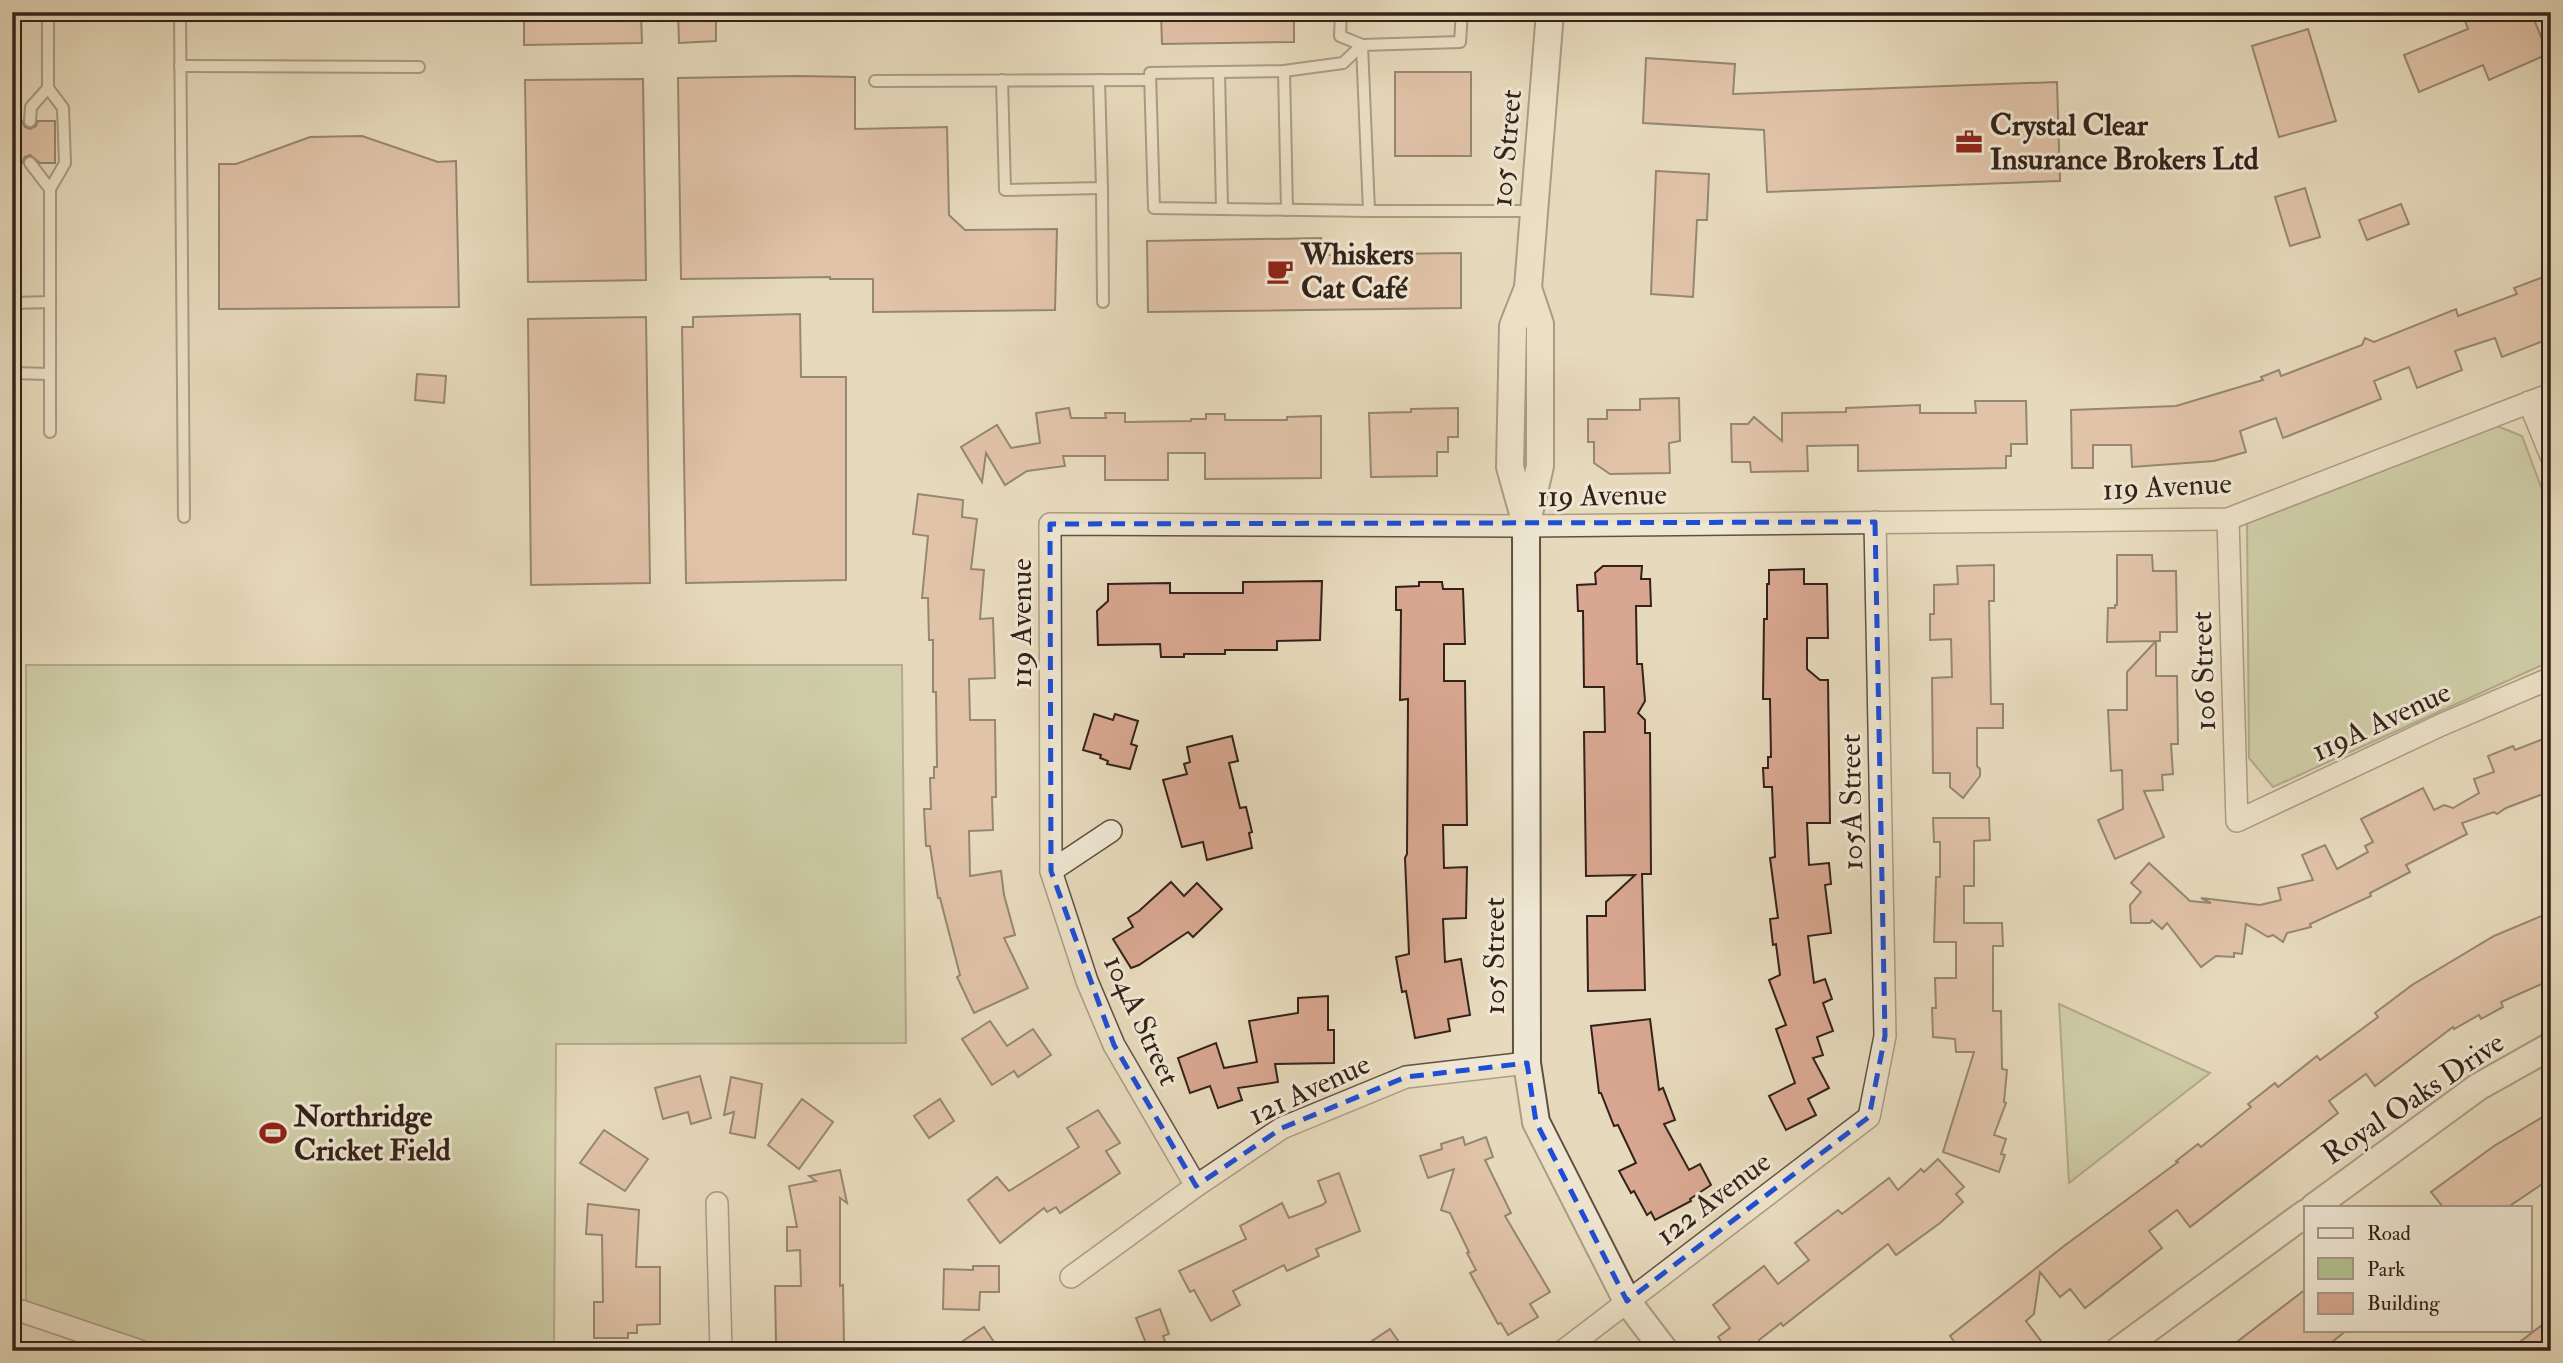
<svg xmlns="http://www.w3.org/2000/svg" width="2563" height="1363" font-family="'IM FELL Double Pica',serif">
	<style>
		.green { fill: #b3c092; stroke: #737156; stroke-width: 2 }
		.building { fill: #d9a791; stroke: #33221a; stroke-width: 2 }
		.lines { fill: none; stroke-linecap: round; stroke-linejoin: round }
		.service-casing { stroke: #605042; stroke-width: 14 }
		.minor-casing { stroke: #605042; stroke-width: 24 }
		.tertiary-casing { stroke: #605042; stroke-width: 30 }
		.service { stroke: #efe7d3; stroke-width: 10 }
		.minor { stroke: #efe7d3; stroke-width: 21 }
		.tertiary { stroke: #efe7d3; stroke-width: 26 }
		.marked { fill: none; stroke: #1d4ed8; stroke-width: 5; stroke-dasharray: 14 9; stroke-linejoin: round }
		.labels { text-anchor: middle; stroke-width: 6; stroke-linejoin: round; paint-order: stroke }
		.poi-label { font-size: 30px; font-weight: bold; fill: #33221a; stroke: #efe7d3; text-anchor: start }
		.street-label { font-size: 30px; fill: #33221a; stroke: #efe7d3 }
	</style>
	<rect width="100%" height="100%" fill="#e7dabc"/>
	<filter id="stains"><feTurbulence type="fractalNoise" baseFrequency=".00286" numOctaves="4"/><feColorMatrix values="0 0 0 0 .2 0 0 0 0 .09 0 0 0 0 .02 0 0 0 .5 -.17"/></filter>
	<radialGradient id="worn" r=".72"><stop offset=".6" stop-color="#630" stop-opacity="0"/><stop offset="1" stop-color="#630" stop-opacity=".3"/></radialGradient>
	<g class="green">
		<path d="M2497,426L2522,436L2551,513V661L2273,787L2249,758L2247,518Z"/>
		<path d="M26,665H902L906,1043L556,1044L554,1351H140L26,1314Z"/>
		<path d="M2059,1004L2210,1073L2069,1183Z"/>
	</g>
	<g class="building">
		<path d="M524,12H641L642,43L524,45Z"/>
		<path d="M678,12H716V41L679,43Z"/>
		<path d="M1161,12H1294V42L1162,44Z"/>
		<path d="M2462,12H2531L2548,54L2489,80L2483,65L2419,92L2404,55L2468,29Z"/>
		<path d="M2308,29L2336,121L2279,137L2252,46Z"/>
		<path d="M1646,58L1735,64L1733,94L2057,82L2060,181L1767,192L1764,130L1643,123Z"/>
		<rect x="1395" y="72" width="76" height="84"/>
		<path d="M797,76L855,77V129L947,127L949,215L965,230L1057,229L1055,310L873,312V279H830V277L681,279L678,78Z"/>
		<path d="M643,79L646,280L528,282L525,80Z"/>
		<path d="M12,121H22L25,127L30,129L36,126L38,121H55V163H40L30,155L25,157L22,163H12Z"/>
		<path d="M362,136L438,162L456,161L459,307L219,309V164H236L310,137Z"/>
		<path d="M1656,171L1709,174L1707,220H1697L1693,297L1651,294Z"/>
		<path d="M2305,188L2320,237L2290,246L2275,197Z"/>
		<path d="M2401,204L2409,224L2367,240L2359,220Z"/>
		<path d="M1321,238V255L1461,253V308L1148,312L1147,241Z"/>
		<path d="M2546,276L2551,289V338L2502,357L2495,338L2455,351L2462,370L2417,388L2409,367L2374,381L2381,399L2283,438L2276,418L2259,424L2240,431L2246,452L2214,461L2132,467L2131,445H2093V468H2072L2071,410L2176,406L2263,380L2261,377L2279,370L2281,376L2362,345L2365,338L2374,342L2456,309L2458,316L2517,294L2514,288Z"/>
		<path d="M800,314L801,377H846V580L686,583L682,327H693V317Z"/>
		<path d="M646,317L650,583L531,585L528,319Z"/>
		<path d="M417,374L446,376L444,403L415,400Z"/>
		<path d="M1679,398L1680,441L1669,443L1670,473L1610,474L1594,463V442H1588V419H1607V410H1640V399Z"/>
		<path d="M1975,401H2026L2027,444H2011V456H2006V468L1858,471V445L1807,446L1808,471L1751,472L1750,462H1732L1731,424H1748L1754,417L1782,441V413L1846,412V408L1920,405V413H1976Z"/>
		<path d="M1069,408L1071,418H1106L1105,413H1125V422L1191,421V419H1206V414H1225V420H1287V417L1321,416V478L1205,479V453H1168V480H1105V456H1063L1065,466L1027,471L1005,485L986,453L982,482L961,447L997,425L1011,448L1040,443L1036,413Z"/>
		<path d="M1458,408V437H1448V452H1437V476L1371,477L1369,413L1411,412V409Z"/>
		<path d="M918,494L963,500L962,517L977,519L971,569L984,570L980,619L993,618L995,678L969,679L970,720H995L996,797H992L993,830L969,831L970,876L1001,871L1004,895L1015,935L1004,938L1028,988L974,1013L957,977L960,975L940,898H938L930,846H926L924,809H931L930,778H934V767H937L936,692H933V640H929L928,598H922L928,536L913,534Z"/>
		<path d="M2117,555H2152L2153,571H2176L2177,632H2160V641H2156V676H2177L2178,744H2171L2173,774L2162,775L2163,790L2144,791L2164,837L2115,859L2098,820L2123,809L2122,770L2111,771L2108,710H2127V672L2156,641L2107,642L2108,608H2115V605H2117Z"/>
		<path d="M1994,565V601H1989L1991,704H2003V728H1977V766L1980,769V776L1963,798L1950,787V773H1933L1932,678L1952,677L1951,639L1930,640V614H1934V585L1958,584L1957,566Z"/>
		<path d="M1603,566H1642L1641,579H1650L1651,606H1636L1637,664H1642L1645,701L1638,713L1645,720V733H1650L1651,874H1642L1645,990L1588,991L1587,916H1606V902L1635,875L1586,876L1584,732H1605L1604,687H1584L1583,611H1578L1577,585L1596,584L1595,573Z"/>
		<path d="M1804,569V584H1827L1828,638H1807V669L1820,680H1828L1830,823H1807L1809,865L1829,863L1831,884L1825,885L1831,933L1808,936L1814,983L1825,979L1832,999L1823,1003L1833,1031L1817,1037L1823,1055L1813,1058L1829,1088L1808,1099L1816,1115L1786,1130L1769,1096L1795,1083L1776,1029L1786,1025L1769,980L1780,975L1776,944L1773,945L1770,919L1778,918L1770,858L1775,857L1772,787H1764L1763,768H1768V757H1771L1770,699H1763L1764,619H1767V584H1769V570Z"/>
		<path d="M1322,581L1320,640L1277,641V650H1225V654H1184V657H1161L1160,644L1098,645L1097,611L1108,601V584L1170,583V593H1243V582Z"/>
		<path d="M1419,582H1442L1443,589H1463L1465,644H1444V681H1465L1467,825H1443L1444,868L1467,867L1466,918L1443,919L1445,962L1461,959L1470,1015L1448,1019L1450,1031L1415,1038L1406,991L1402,992L1396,957L1409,954L1405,858L1407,854L1408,699L1400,700L1401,610H1396V587L1419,586Z"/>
		<path d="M1094,714L1113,720L1115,714L1138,721L1131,744L1137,746L1130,769L1107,764L1108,761L1100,758L1101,755L1083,750Z"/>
		<path d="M1232,736L1238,761L1229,763L1240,808L1246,807L1252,832L1249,833L1252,848L1207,860L1203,842L1182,847L1163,780L1187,774L1184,764L1190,762L1187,747Z"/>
		<path d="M2551,736V791L2506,808L2497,814L2494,812L2462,823L2467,834L2406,865L2410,872L2370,893L2371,896L2310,924L2311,927L2287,933L2283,942L2273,935L2268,937L2246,924L2242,954L2234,953V957L2216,956L2201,967L2167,923L2162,929L2152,920L2150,923H2131L2130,905L2141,892L2131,883L2149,863L2190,901L2211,903L2201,898L2260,905L2281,900L2278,888L2313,880L2302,855L2325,845L2337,869L2368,852L2365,846L2373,842L2361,819L2423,788L2434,810L2444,805L2453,808L2479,793L2474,779L2494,772L2488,756L2513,746L2515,750Z"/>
		<path d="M1933,818H1989L1990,840L1974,841V886H1964V923H2002L2003,946H1993V1011H2001L2002,1069L2007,1070L2004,1102L2006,1103L1994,1135L2006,1139L2001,1154L2005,1155L1999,1172L1943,1152L1974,1052H1956L1955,1039L1933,1037L1932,1008H1936L1935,978H1956V942H1934L1936,877H1940V842H1934Z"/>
		<path d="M1171,882L1184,896L1197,883L1222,909L1193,937L1188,932L1139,965L1131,968L1113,939L1133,927L1128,918L1139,911Z"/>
		<path d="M2551,912V980L2501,1002L2503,1007L2481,1019L2479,1015L2454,1029L2453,1027L2375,1086L2366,1074L2329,1101L2338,1113L2190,1227L2177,1210L2149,1231L2162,1248L2085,1308L2070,1289L2060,1297L2040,1272L2034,1314L2026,1321L2041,1341L2029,1351H1961L1950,1336L2064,1246L2178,1162L2176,1161L2198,1144L2201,1147L2251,1107L2248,1104L2275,1083L2278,1087L2317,1056L2320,1060L2378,1017L2375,1013L2412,985L2494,936Z"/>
		<path d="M1328,996V1030H1334V1063L1275,1064L1278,1082L1238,1088L1242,1100L1218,1108L1210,1086L1190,1093L1178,1058L1216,1043L1224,1068L1257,1062L1249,1021L1298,1013V998Z"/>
		<path d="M1650,1019L1659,1090L1663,1088L1675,1120L1664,1124L1689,1170L1700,1164L1711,1185L1690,1199L1691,1201L1655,1220L1651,1212L1647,1215L1634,1191L1631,1193L1619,1171L1636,1163L1618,1125L1614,1126L1601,1093H1599L1591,1026Z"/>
		<path d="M990,1021L1007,1046L1033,1029L1051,1055L1018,1077L1014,1071L992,1085L962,1039Z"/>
		<path d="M700,1076L711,1118L691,1124L688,1112L663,1119L655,1088Z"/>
		<path d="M731,1077L762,1084L755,1138L730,1133L734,1112L724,1115Z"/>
		<path d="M802,1099L833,1122L799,1169L768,1145Z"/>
		<path d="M940,1099L954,1121L929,1138L914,1116Z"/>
		<path d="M1098,1110L1120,1143L1106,1151L1120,1173L1060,1213L1056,1207L1047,1212L1044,1208L1000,1243L968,1200L997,1177L1009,1191L1079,1147L1067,1128Z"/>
		<path d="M2551,1112V1178L2529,1193L2508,1207H2443L2431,1192L2494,1146Z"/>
		<path d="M604,1130L648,1159L625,1191L580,1163Z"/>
		<path d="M1463,1137L1465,1145L1486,1137L1493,1157L1485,1160L1511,1213L1505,1216L1550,1292L1530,1304L1538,1317L1508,1335L1501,1323L1498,1324L1470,1273L1476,1270L1467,1253L1469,1252L1450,1213L1441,1210L1454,1169L1428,1178L1420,1156L1442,1149L1441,1144Z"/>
		<path d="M1938,1159L1964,1187L1956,1194L1963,1202L1940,1223L1896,1255L1888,1244L1783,1326L1781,1323L1759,1340L1758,1351H1728L1718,1337L1730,1328L1713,1305L1764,1266L1778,1284L1809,1260L1795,1243L1838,1210L1842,1214L1889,1178L1898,1190L1921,1169L1924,1172Z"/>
		<path d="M840,1170L847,1203L840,1198V1286L843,1285L844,1344H842V1351H800V1344H776L775,1286H801L800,1250L787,1251V1227H797L789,1186L816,1181L809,1176Z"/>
		<path d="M1339,1173L1360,1231L1316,1249L1319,1256L1287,1271L1284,1265L1233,1291L1240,1305L1211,1321L1194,1290L1190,1292L1179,1271L1246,1239L1240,1226L1282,1203L1289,1218L1322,1205L1326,1202L1318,1181Z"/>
		<path d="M588,1204L639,1210L636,1267H660V1324L637,1325V1333H628V1338H594V1302H603L602,1235L586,1234Z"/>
		<path d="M973,1266H999V1292H980L979,1310L943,1309L944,1269L973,1270Z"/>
		<path d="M2306,1289V1330H2347L2321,1351H2225Z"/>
		<path d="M1160,1309L1169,1334L1163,1336L1169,1351H1149L1136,1318Z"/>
		<path d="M2551,1318V1351H2508Z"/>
		<path d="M984,1327L1000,1351H948Z"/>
		<path d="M1390,1329L1405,1351H1357Z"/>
	</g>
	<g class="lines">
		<defs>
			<g id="service">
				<path d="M180,12L184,517"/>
				<path d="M1341,12L1340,36L1362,45L1343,63L1284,71L1150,73L1154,208L1369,211"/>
				<path d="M1462,12L1460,42L1362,45L1369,211H1534"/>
				<path d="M180,66L419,67"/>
				<path d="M1284,71L1287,210"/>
				<path d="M1219,72L1222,209"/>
				<path d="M1002,80L1005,190L1102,188L1099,80"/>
				<path d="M875,81L1150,80"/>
				<path d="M48,88L63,108L65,163L50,189"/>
				<path d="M30,121L31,107L48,88V12"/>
				<path d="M30,163L50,189V432"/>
				<path d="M1102,188L1103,302"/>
				<path d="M12,303L50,302"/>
				<path d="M12,373L50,374"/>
			</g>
			<g id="minor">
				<path d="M2529,402L2551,456"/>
				<path d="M2228,519L2237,821L2441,725L2551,678"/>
				<path d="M1051,871L1111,831"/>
				<path d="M1196,1186L1114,1045L1087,981L1051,871L1050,524L1526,526L2228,519L2551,394"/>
				<path d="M717,1203L721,1351"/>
				<path d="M1071,1277L1196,1186L1282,1128L1406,1077L1527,1063"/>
				<path d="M12,1308L140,1351"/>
				<path d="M1563,1351L1869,1117L1885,1036L1875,522"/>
			</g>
			<g id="tertiary">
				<path d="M1528,288L1540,324V466L1526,526L1527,1063L1536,1122L1627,1301L1665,1351"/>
				<path d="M1526,524L1510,467L1513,326L1528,288L1550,12"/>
				<path d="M2314,1207L2478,1087L2551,1046"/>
				<path d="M2118,1351L2306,1213"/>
			</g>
		</defs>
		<use href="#service" class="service-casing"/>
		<use href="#minor" class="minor-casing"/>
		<use href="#tertiary" class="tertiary-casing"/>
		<use href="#service" class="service"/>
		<use href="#minor" class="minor"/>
		<use href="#tertiary" class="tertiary"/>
	</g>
	<path d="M0 0H2563V1363H0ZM1875,522L1885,1036L1869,1117L1627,1301L1536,1122L1527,1063L1406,1077L1282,1128L1196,1186L1114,1045L1051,871L1050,524Z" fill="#e7dabc" fill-opacity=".55" fill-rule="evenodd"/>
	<path class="marked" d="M1875,522L1885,1036L1869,1117L1627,1301L1536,1122L1527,1063L1406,1077L1282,1128L1196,1186L1114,1045L1051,871L1050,524Z"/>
	<defs>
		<symbol id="office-bare" viewBox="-9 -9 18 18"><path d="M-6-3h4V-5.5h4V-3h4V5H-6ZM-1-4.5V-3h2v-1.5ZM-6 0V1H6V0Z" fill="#8f2418" stroke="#efe7d3" stroke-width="2.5" paint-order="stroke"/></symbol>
		<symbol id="cafe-bare" viewBox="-9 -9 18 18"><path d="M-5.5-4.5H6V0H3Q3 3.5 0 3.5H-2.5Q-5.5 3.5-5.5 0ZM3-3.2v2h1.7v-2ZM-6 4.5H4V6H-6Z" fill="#8f2418" stroke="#efe7d3" stroke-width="2.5" paint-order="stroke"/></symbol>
		<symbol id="stadium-bare" viewBox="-9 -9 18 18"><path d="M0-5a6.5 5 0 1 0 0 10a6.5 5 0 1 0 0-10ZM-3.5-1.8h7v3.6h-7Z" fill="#8f2418" stroke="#efe7d3" stroke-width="2.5" paint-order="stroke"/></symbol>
	</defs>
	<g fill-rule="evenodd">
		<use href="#office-bare" x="1950" y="123" width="38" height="38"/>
		<use href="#cafe-bare" x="1261" y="252" width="38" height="38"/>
		<use href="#stadium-bare" x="254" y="1114" width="38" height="38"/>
	</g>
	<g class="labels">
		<g class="poi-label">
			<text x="1990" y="135">Crystal Clear<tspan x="1990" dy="34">Insurance Brokers Ltd</tspan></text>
			<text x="1301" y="264">Whiskers<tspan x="1301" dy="34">Cat Café</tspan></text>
			<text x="294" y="1126">Northridge<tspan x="294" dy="34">Cricket Field</tspan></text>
		</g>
		<g class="street-label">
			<text transform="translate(1506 148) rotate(-85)" y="10">105 Street</text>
			<text transform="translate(2167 486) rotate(-3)" y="10">119 Avenue</text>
			<text transform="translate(1602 495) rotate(-1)" y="10">119 Avenue</text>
			<text transform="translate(1021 623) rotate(-90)" y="10">119 Avenue</text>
			<text transform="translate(2203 671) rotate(-92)" y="10">106 Street</text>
			<text transform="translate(2381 721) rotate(-25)" y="10">119A Avenue</text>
			<text transform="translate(1851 802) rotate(-91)" y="10">105A Street</text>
			<text transform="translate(1494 956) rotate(-90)" y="10">105 Street</text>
			<text transform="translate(1142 1020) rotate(65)" y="10">104A Street</text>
			<text transform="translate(1309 1089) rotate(-25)" y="10">121 Avenue</text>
			<text transform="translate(2413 1098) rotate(-34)" y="10">Royal Oaks Drive</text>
			<text transform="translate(1713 1198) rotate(-37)" y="10">122 Avenue</text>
		</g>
	</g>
	<rect width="2563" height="1363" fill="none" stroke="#e7dabc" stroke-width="42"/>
	<rect x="14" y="14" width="2535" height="1335" fill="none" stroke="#33221a" stroke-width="3.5"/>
	<rect x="21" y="21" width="2521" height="1321" fill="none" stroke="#33221a" stroke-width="2"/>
	<rect x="2304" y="1206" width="228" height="126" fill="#efe7d3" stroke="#a49889" stroke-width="2"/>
	<rect x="2318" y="1228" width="35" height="10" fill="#efe7d3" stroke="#a49889" stroke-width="2"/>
	<text x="2367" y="1240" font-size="21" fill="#33221a">Road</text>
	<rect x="2318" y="1258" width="35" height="21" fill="#b3c092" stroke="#a49889" stroke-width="2"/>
	<text x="2367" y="1276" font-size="21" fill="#33221a">Park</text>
	<rect x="2318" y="1293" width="35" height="21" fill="#d9a791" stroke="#a49889" stroke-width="2"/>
	<text x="2367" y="1310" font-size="21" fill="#33221a">Building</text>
	<rect width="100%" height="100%" filter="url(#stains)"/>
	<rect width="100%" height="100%" fill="url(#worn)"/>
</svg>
